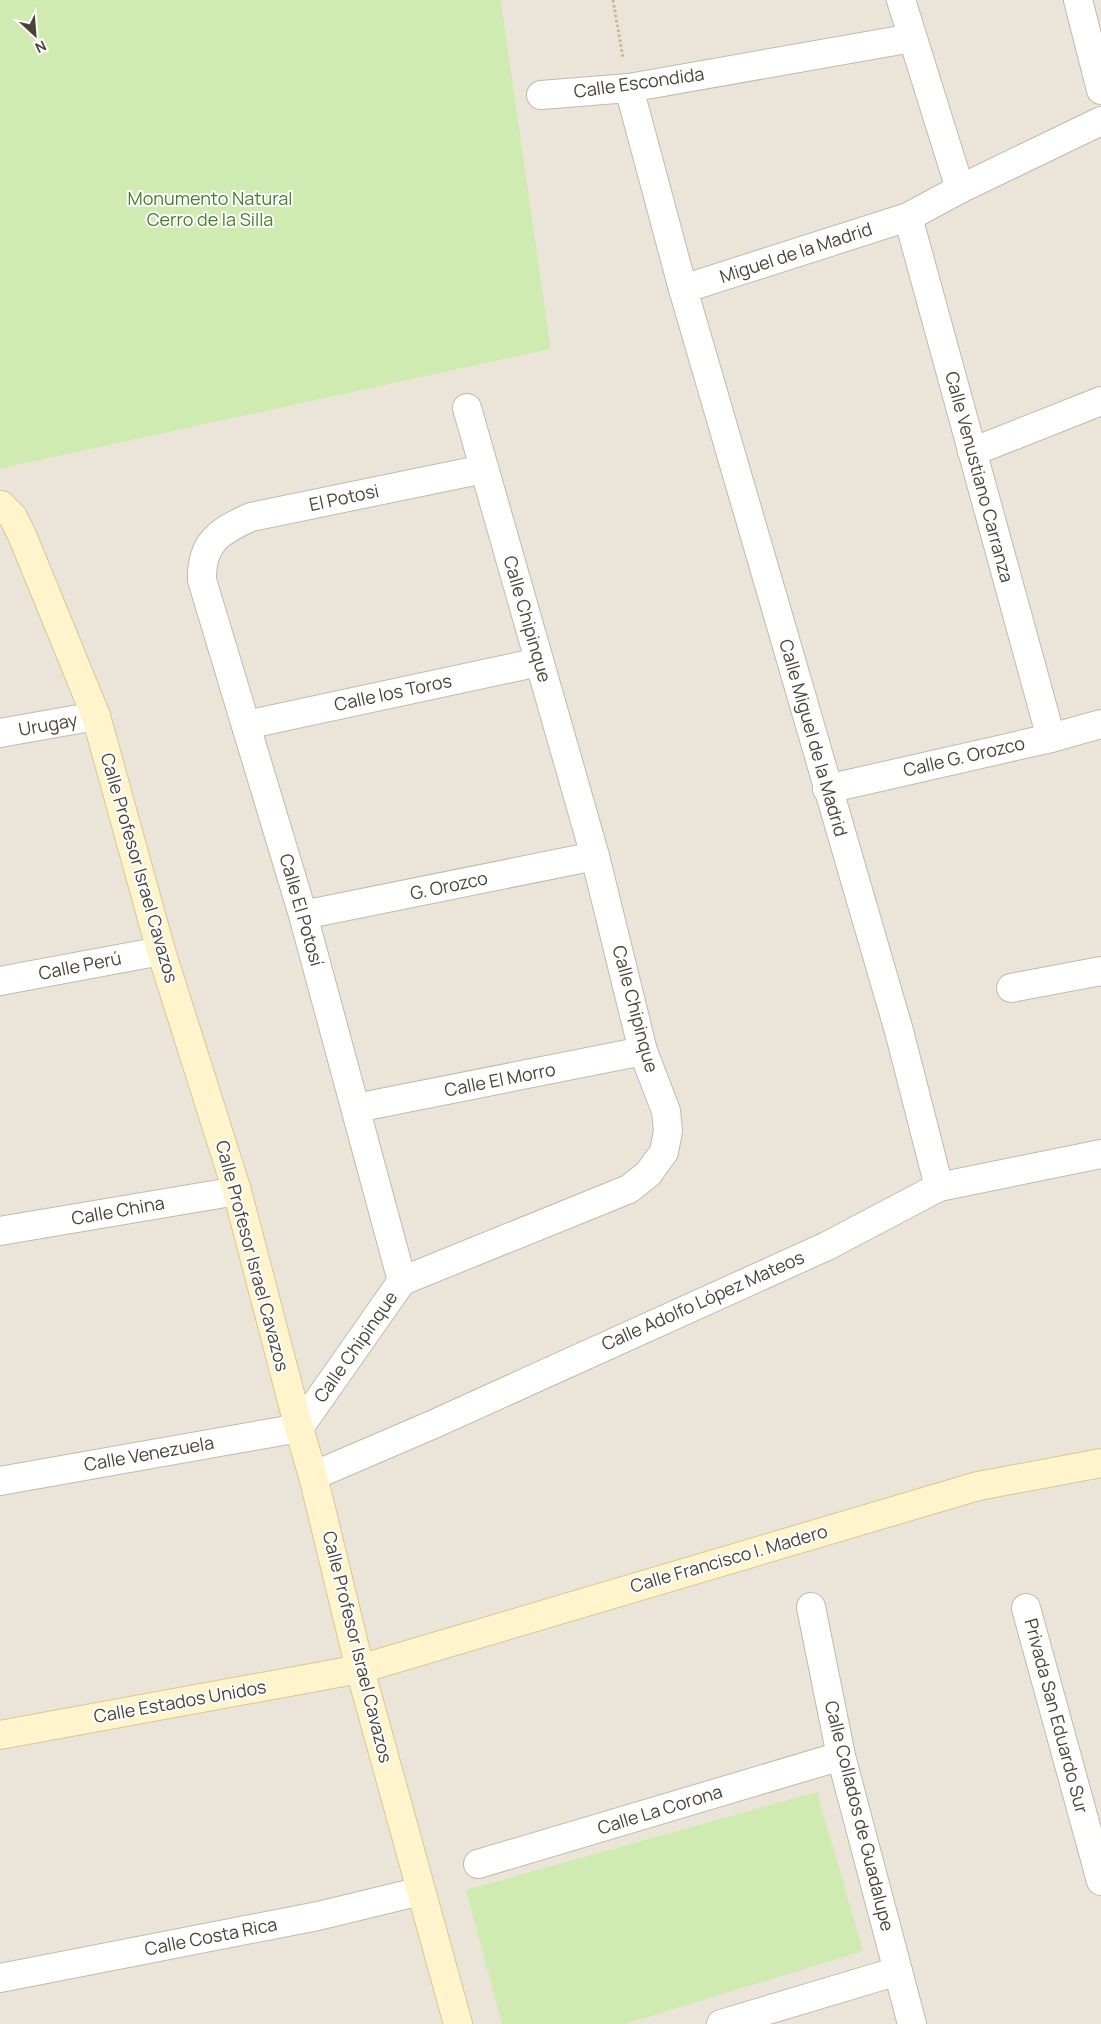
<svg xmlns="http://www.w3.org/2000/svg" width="1101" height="2024" font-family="Manrope,sans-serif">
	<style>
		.residential { fill: #eae5d8 }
		.green { fill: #d0ebb2 }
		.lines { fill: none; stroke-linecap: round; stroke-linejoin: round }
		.street-casing { stroke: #c2bbac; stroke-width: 30 }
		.secondary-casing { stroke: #d7c899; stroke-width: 30 }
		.path { stroke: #c4b89d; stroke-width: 3; stroke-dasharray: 2.5 2.5; stroke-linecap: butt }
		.street { stroke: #fff; stroke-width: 28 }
		.secondary { stroke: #fff4cb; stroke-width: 28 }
		.labels { text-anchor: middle; stroke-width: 4; stroke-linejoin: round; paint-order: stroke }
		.street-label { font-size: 18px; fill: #4a4438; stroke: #fff }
		.park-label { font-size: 18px; fill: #468028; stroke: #fff }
	</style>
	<rect width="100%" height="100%" fill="#f6f3eb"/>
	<path class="residential" d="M501,0H1101V2024H0V469L551,349Z"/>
	<g class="green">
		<path d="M0,0H501L551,349L0,469Z"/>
		<path d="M817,1792L863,1951L625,2024H502L466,1890Z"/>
	</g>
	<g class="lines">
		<defs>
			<g id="street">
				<path d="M901,0L960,189"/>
				<path d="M1078,0L1101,90"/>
				<path d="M629,88L683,289L899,1031L939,1187"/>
				<path d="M541,95L629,88L912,38"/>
				<path d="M908,217L1051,738"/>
				<path d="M683,289L908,217L960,189L1101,121"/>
				<path d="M972,452L1101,401"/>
				<path d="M246,725L539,662"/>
				<path d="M0,733L96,716"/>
				<path d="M827,789L1051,738L1101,724"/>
				<path d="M303,915L595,856"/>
				<path d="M0,981L161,951"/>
				<path d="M1011,988L1101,971"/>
				<path d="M356,1108L643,1051"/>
				<path d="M0,1231L237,1191"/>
				<path d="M402,1281L303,915L202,580C201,542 220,531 251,517L484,469"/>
				<path d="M313,1476L434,1424L827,1246L939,1187L1101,1154"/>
				<path d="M0,1481L299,1428L402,1281L629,1189L648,1174L664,1152L668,1131L666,1111L643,1051L595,856L467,408"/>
				<path d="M811,1607L841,1756L912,2024"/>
				<path d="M1026,1608L1101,1881"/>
				<path d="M478,1864L841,1756"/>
				<path d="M0,1978L318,1916L421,1891"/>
				<path d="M721,2024L898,1971"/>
			</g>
			<g id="secondary">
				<path d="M1,505L13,517L22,535L96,716L161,951L237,1191L299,1428L313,1476L360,1669L458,2024"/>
				<path d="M0,1735L360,1669L978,1486L1101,1463"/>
			</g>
		</defs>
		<use href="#street" class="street-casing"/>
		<use href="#secondary" class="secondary-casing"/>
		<path class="path" d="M613,0L623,58"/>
		<use href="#street" class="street"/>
		<use href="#secondary" class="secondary"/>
	</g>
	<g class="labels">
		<g class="street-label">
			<text transform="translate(639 83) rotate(-8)" y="6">Calle Escondida</text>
			<text transform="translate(796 253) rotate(-18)" y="6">Miguel de la Madrid</text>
			<text transform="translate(979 477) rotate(75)" y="6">Calle Venustiano Carranza</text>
			<text transform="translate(344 498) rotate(-12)" y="6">El Potosi</text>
			<text transform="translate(527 619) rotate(74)" y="6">Calle Chipinque</text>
			<text transform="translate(393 693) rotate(-12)" y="6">Calle los Toros</text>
			<text transform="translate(48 725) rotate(-10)" y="6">Urugay</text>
			<text transform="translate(813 738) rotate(74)" y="6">Calle Miguel de la Madrid</text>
			<text transform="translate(964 757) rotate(-13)" y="6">Calle G. Orozco</text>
			<text transform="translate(139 868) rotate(74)" y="6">Calle Profesor Israel Cavazos</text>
			<text transform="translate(449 886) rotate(-12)" y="6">G. Orozco</text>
			<text transform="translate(301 910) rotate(74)" y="6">Calle El Potosí</text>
			<text transform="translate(80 966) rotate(-11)" y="6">Calle Perú</text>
			<text transform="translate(635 1009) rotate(75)" y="6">Calle Chipinque</text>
			<text transform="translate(500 1080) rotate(-11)" y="6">Calle El Morro</text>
			<text transform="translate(118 1211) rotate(-10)" y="6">Calle China</text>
			<text transform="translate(252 1256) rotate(75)" y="6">Calle Profesor Israel Cavazos</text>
			<text transform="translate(703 1301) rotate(-24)" y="6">Calle Adolfo López Mateos</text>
			<text transform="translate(356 1347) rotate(-55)" y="6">Calle Chipinque</text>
			<text transform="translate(149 1454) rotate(-10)" y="6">Calle Venezuela</text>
			<text transform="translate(729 1559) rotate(-16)" y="6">Calle Francisco I. Madero</text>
			<text transform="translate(357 1647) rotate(76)" y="6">Calle Profesor Israel Cavazos</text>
			<text transform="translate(180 1702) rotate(-10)" y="6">Calle Estados Unidos</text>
			<text transform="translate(1056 1716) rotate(75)" y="6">Privada San Eduardo Sur</text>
			<text transform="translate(660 1810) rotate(-17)" y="6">Calle La Corona</text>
			<text transform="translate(859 1816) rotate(76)" y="6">Calle Collados de Guadalupe</text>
			<text transform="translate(211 1937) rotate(-11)" y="6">Calle Costa Rica</text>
		</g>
		<g class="park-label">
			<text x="210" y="205">Monumento Natural<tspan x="210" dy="21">Cerro de la Silla</tspan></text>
		</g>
	</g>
	<g transform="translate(35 35) rotate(154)" stroke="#ffffff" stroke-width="4" paint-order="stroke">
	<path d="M0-4L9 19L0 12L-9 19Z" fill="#4a4438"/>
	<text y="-8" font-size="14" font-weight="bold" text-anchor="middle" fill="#4a4438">N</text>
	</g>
</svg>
